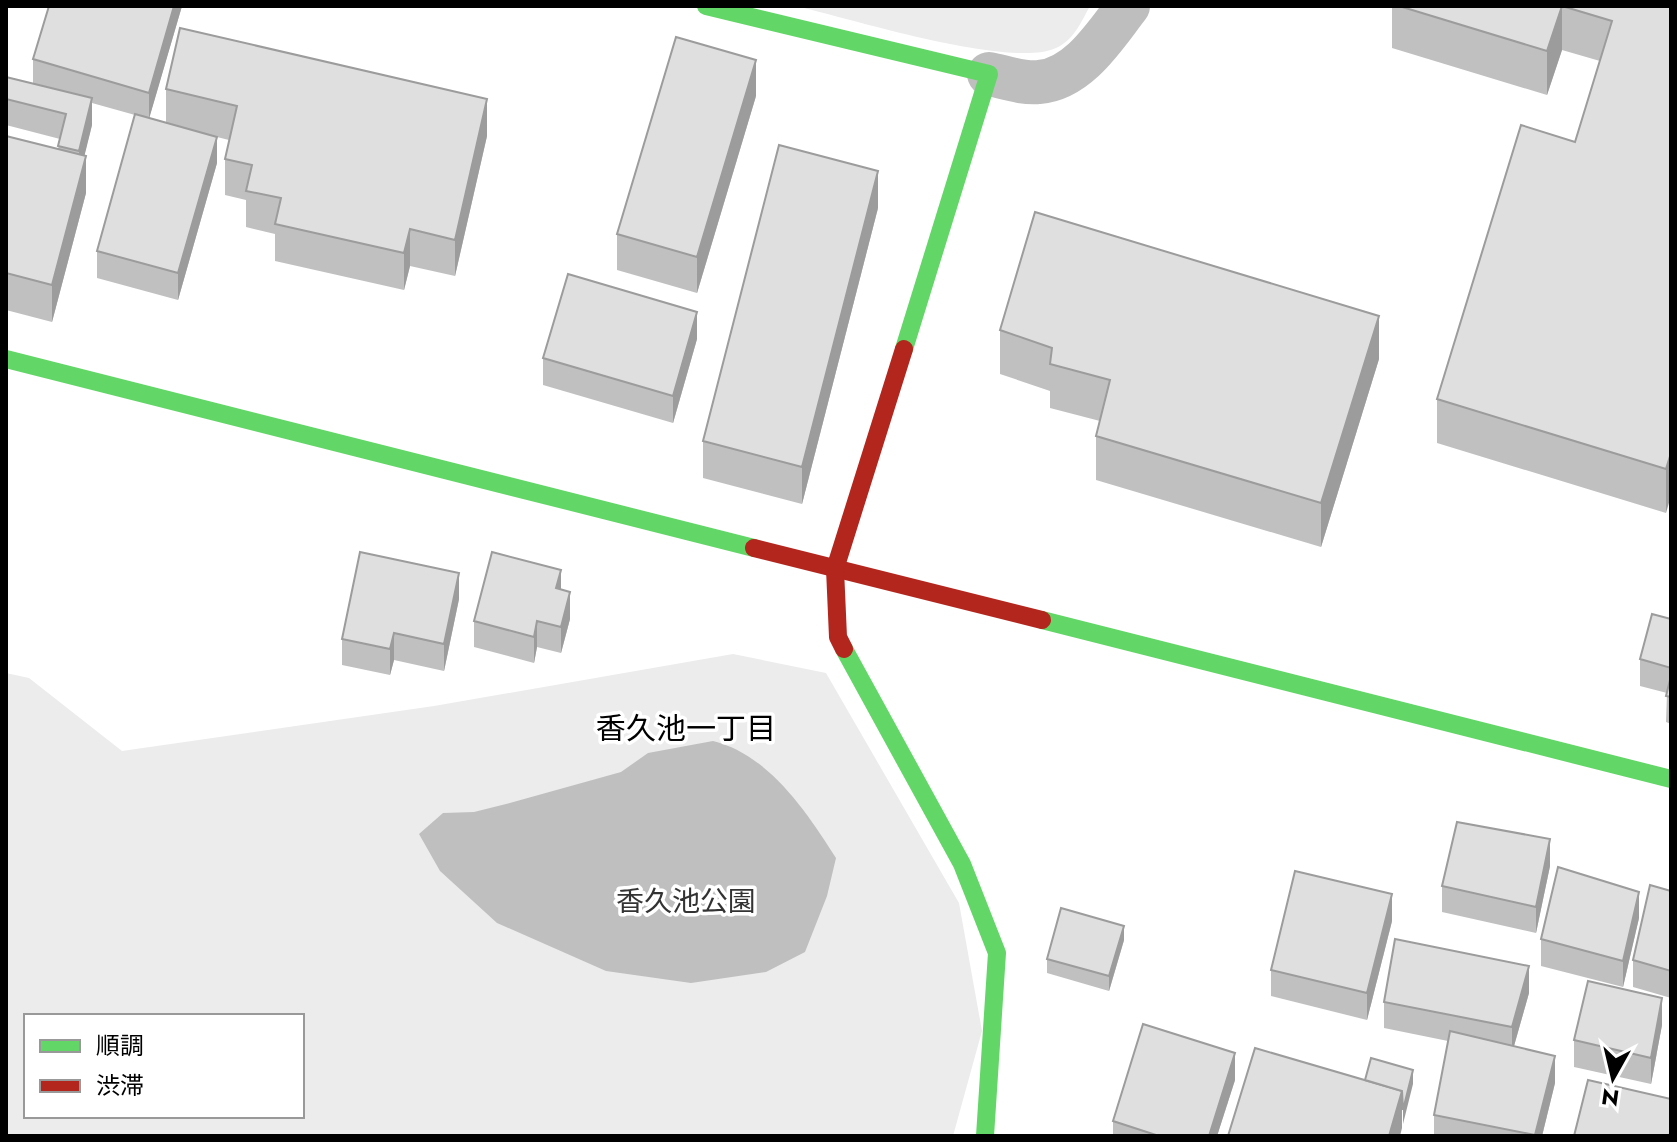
<svg xmlns="http://www.w3.org/2000/svg" width="1677" height="1142" font-family="Jost,'Noto Sans JP',sans-serif">
	<style>
		.green { fill: #ececec; fill-rule: evenodd }
		.water { fill: #bfbfbf }
		.lines { fill: none; stroke-linecap: round; stroke-linejoin: round }
		.street { stroke: #bebebe; stroke-width: 44 }
		.fast { stroke: #63d668; stroke-width: 18 }
		.jam { stroke: #b3261e; stroke-width: 18 }
		.wall { fill: #c0c0c0 }
		.shaded-wall { fill: #9c9c9c }
		.building { fill: #dfdfdf; stroke: #9c9c9c; stroke-width: 2 }
		.labels { text-anchor: middle; stroke-width: 7; stroke-linejoin: round; paint-order: stroke }
		.park-label { font-size: 28px; fill: #333; stroke: #fff }
		.neighbourhood-label { font-size: 30px; fill: #000; stroke: #fff }
	</style>
	<rect width="100%" height="100%" fill="#fff"/>
	<g class="green">
		<path d="M796,6H1090C1081,22 1074,40 1056,48C1010,69 852,19 796,6Z"/>
		<path d="M733,654L826,673L959,903L982,1031L953,1136H6V673L29,678L122,751L434,706ZM26,1016H302V1116H26Z"/>
	</g>
	<path class="water" d="M713,741C769,755 806,811 836,858L827,896L805,952L766,972L691,983L606,971L497,923L440,871L419,834L443,813L474,812L506,804L621,772L648,753Z"/>
	<g class="lines">
		<path class="street" d="M989,74C1004,77 1024,84 1039,82C1079,79 1106,34 1128,6"/>
		<g class="fast">
			<path d="M706,6L989,74L904,349"/>
			<path d="M6,359L754,548"/>
			<path d="M1042,620L1671,779"/>
			<path d="M844,649L962,864L997,953L985,1136"/>
		</g>
		<g class="jam">
			<path d="M754,548L1042,620"/>
			<path d="M844,649L838,637L835,569L904,349"/>
		</g>
	</g>
	<g class="wall">
		<path d="M49,6H182L149,118L166,123V89L487,136L455,276L410,266L404,290L275,261V234L246,227V200L225,195V159L229,140L217,137V163L178,300L97,278V251L135,115L92,103V125L84,156L86,193L52,322L6,310V136L58,149L60,139L6,125V77L33,84V59Z"/>
		<path d="M1392,6H1671L1666,513L1437,443V399L1575,142L1600,61L1562,50L1547,95L1392,48Z"/>
		<path d="M756,96L697,293L617,270V234Z"/>
		<path d="M878,208L802,504L703,478V441Z"/>
		<path d="M1000,330L1379,359L1321,547L1096,480V436L1100,421L1050,408V391L1000,374Z"/>
		<path d="M697,339L673,423L543,385V358Z"/>
		<path d="M561,590L570,619L561,653L537,647L534,663L474,647V621Z"/>
		<path d="M459,599L444,671L394,660L390,675L342,665V639Z"/>
		<path d="M1671,619V724L1666,722L1667,693L1640,686V659Z"/>
		<path d="M1550,866L1536,933L1442,912V886Z"/>
		<path d="M1671,891V998L1633,987V960Z"/>
		<path d="M1639,918L1623,987L1541,966V939Z"/>
		<path d="M1392,921L1367,1020L1271,996V970Z"/>
		<path d="M1124,940L1109,991L1047,973V959Z"/>
		<path d="M1529,993L1514,1046L1555,1083L1542,1136H1431H1434V1115L1448,1041L1384,1028V1002Z"/>
		<path d="M1662,1025L1651,1084L1574,1067V1040Z"/>
		<path d="M1235,1080L1217,1136H1113V1121Z"/>
	</g>
	<g class="shaded-wall">
		<path d="M174,6H182L149,119V93Z"/>
		<path d="M1562,6V50L1547,95V51Z"/>
		<path d="M756,60V96L697,293V257Z"/>
		<path d="M92,98V125L79,178V151Z"/>
		<path d="M487,99V136L455,276V240Z"/>
		<path d="M217,137V163L178,300V273Z"/>
		<path d="M86,156V193L52,322V285Z"/>
		<path d="M878,171V208L802,504V467Z"/>
		<path d="M410,229V266L404,290V253Z"/>
		<path d="M697,312V339L673,423V396Z"/>
		<path d="M1379,316V359L1321,547V503Z"/>
		<path d="M1671,453V496L1666,513V469Z"/>
		<path d="M561,570V597L556,588Z"/>
		<path d="M459,573V599L444,671V644Z"/>
		<path d="M570,592V619L561,653V627Z"/>
		<path d="M537,621V647L534,663V637Z"/>
		<path d="M394,633V660L390,675V649Z"/>
		<path d="M1550,839V866L1536,933V907Z"/>
		<path d="M1639,892V918L1623,987V961Z"/>
		<path d="M1392,894V921L1367,1020V993Z"/>
		<path d="M1124,926V940L1109,991V976Z"/>
		<path d="M1529,966V993L1512,1053V1027Z"/>
		<path d="M1662,998V1025L1651,1084V1058Z"/>
		<path d="M1235,1053V1080L1217,1136H1209Z"/>
		<path d="M1555,1056V1083L1542,1136H1535Z"/>
		<path d="M1413,1070V1084L1403,1124V1110Z"/>
		<path d="M1402,1091V1128L1400,1136H1389Z"/>
	</g>
	<g class="building">
		<path d="M49,6H174L149,93L33,59Z"/>
		<path d="M1399,6H1562L1547,51Z"/>
		<path d="M1562,6H1671V453L1666,469L1437,399L1521,125L1575,142L1612,21Z"/>
		<path d="M180,28L487,99L455,240L410,229L404,253L275,224L281,198L246,191L252,165L225,159L237,106L166,89Z"/>
		<path d="M676,37L756,60L697,257L617,234Z"/>
		<path d="M6,77L92,98L79,151L58,146L66,114L6,99Z"/>
		<path d="M135,114L217,137L178,273L97,251Z"/>
		<path d="M6,136L86,156L52,285L6,273Z"/>
		<path d="M779,145L878,171L802,467L703,441Z"/>
		<path d="M1035,212L1379,316L1321,503L1096,436L1110,380L1050,364L1052,348L1000,330Z"/>
		<path d="M568,274L697,312L673,396L543,358Z"/>
		<path d="M360,552L459,573L444,644L394,633L390,649L342,639Z"/>
		<path d="M492,552L561,570L556,588L570,592L561,627L537,621L534,637L474,621Z"/>
		<path d="M1652,614L1671,619V668L1640,659Z"/>
		<path d="M1671,676V697L1666,696Z"/>
		<path d="M1457,822L1550,839L1536,907L1442,886Z"/>
		<path d="M1558,867L1639,892L1623,961L1541,939Z"/>
		<path d="M1295,871L1392,894L1367,993L1271,970Z"/>
		<path d="M1650,885L1671,891V971L1633,960Z"/>
		<path d="M1061,908L1124,926L1109,976L1047,959Z"/>
		<path d="M1395,939L1529,966L1512,1027L1384,1002Z"/>
		<path d="M1588,981L1662,998L1651,1058L1574,1040Z"/>
		<path d="M1143,1024L1235,1053L1209,1136H1159L1113,1121Z"/>
		<path d="M1450,1031L1555,1056L1535,1135L1434,1115Z"/>
		<path d="M1255,1048L1402,1091L1389,1136H1228Z"/>
		<path d="M1371,1058L1413,1070L1403,1110L1402,1091L1365,1080Z"/>
		<path d="M1588,1080L1671,1099V1130L1669,1136H1574Z"/>
	</g>
	<g class="labels">
		<g class="park-label">
			<text x="686" y="911">香久池公園</text>
		</g>
		<g class="neighbourhood-label">
			<text x="686" y="739">香久池一丁目</text>
		</g>
	</g>
	<rect width="1677" height="1142" fill="none" stroke="#000000" stroke-width="16"/>
	<rect x="24" y="1014" width="280" height="104" fill="#ffffff" stroke="#999999" stroke-width="2"/>
	<rect x="40" y="1040" width="40" height="12" fill="#63d668" stroke="#999999" stroke-width="2"/>
	<text x="96" y="1054" font-size="24" fill="#000000">順調</text>
	<rect x="40" y="1080" width="40" height="12" fill="#b3261e" stroke="#999999" stroke-width="2"/>
	<text x="96" y="1094" font-size="24" fill="#000000">渋滞</text>
	<g transform="translate(1613 1078) rotate(188)" stroke="#ffffff" stroke-width="6" paint-order="stroke">
	<path d="M0-6L14 30L0 20L-14 30Z" fill="#000000"/>
	<text y="-12" font-size="22" font-weight="bold" text-anchor="middle" fill="#000000">N</text>
	</g>
</svg>
